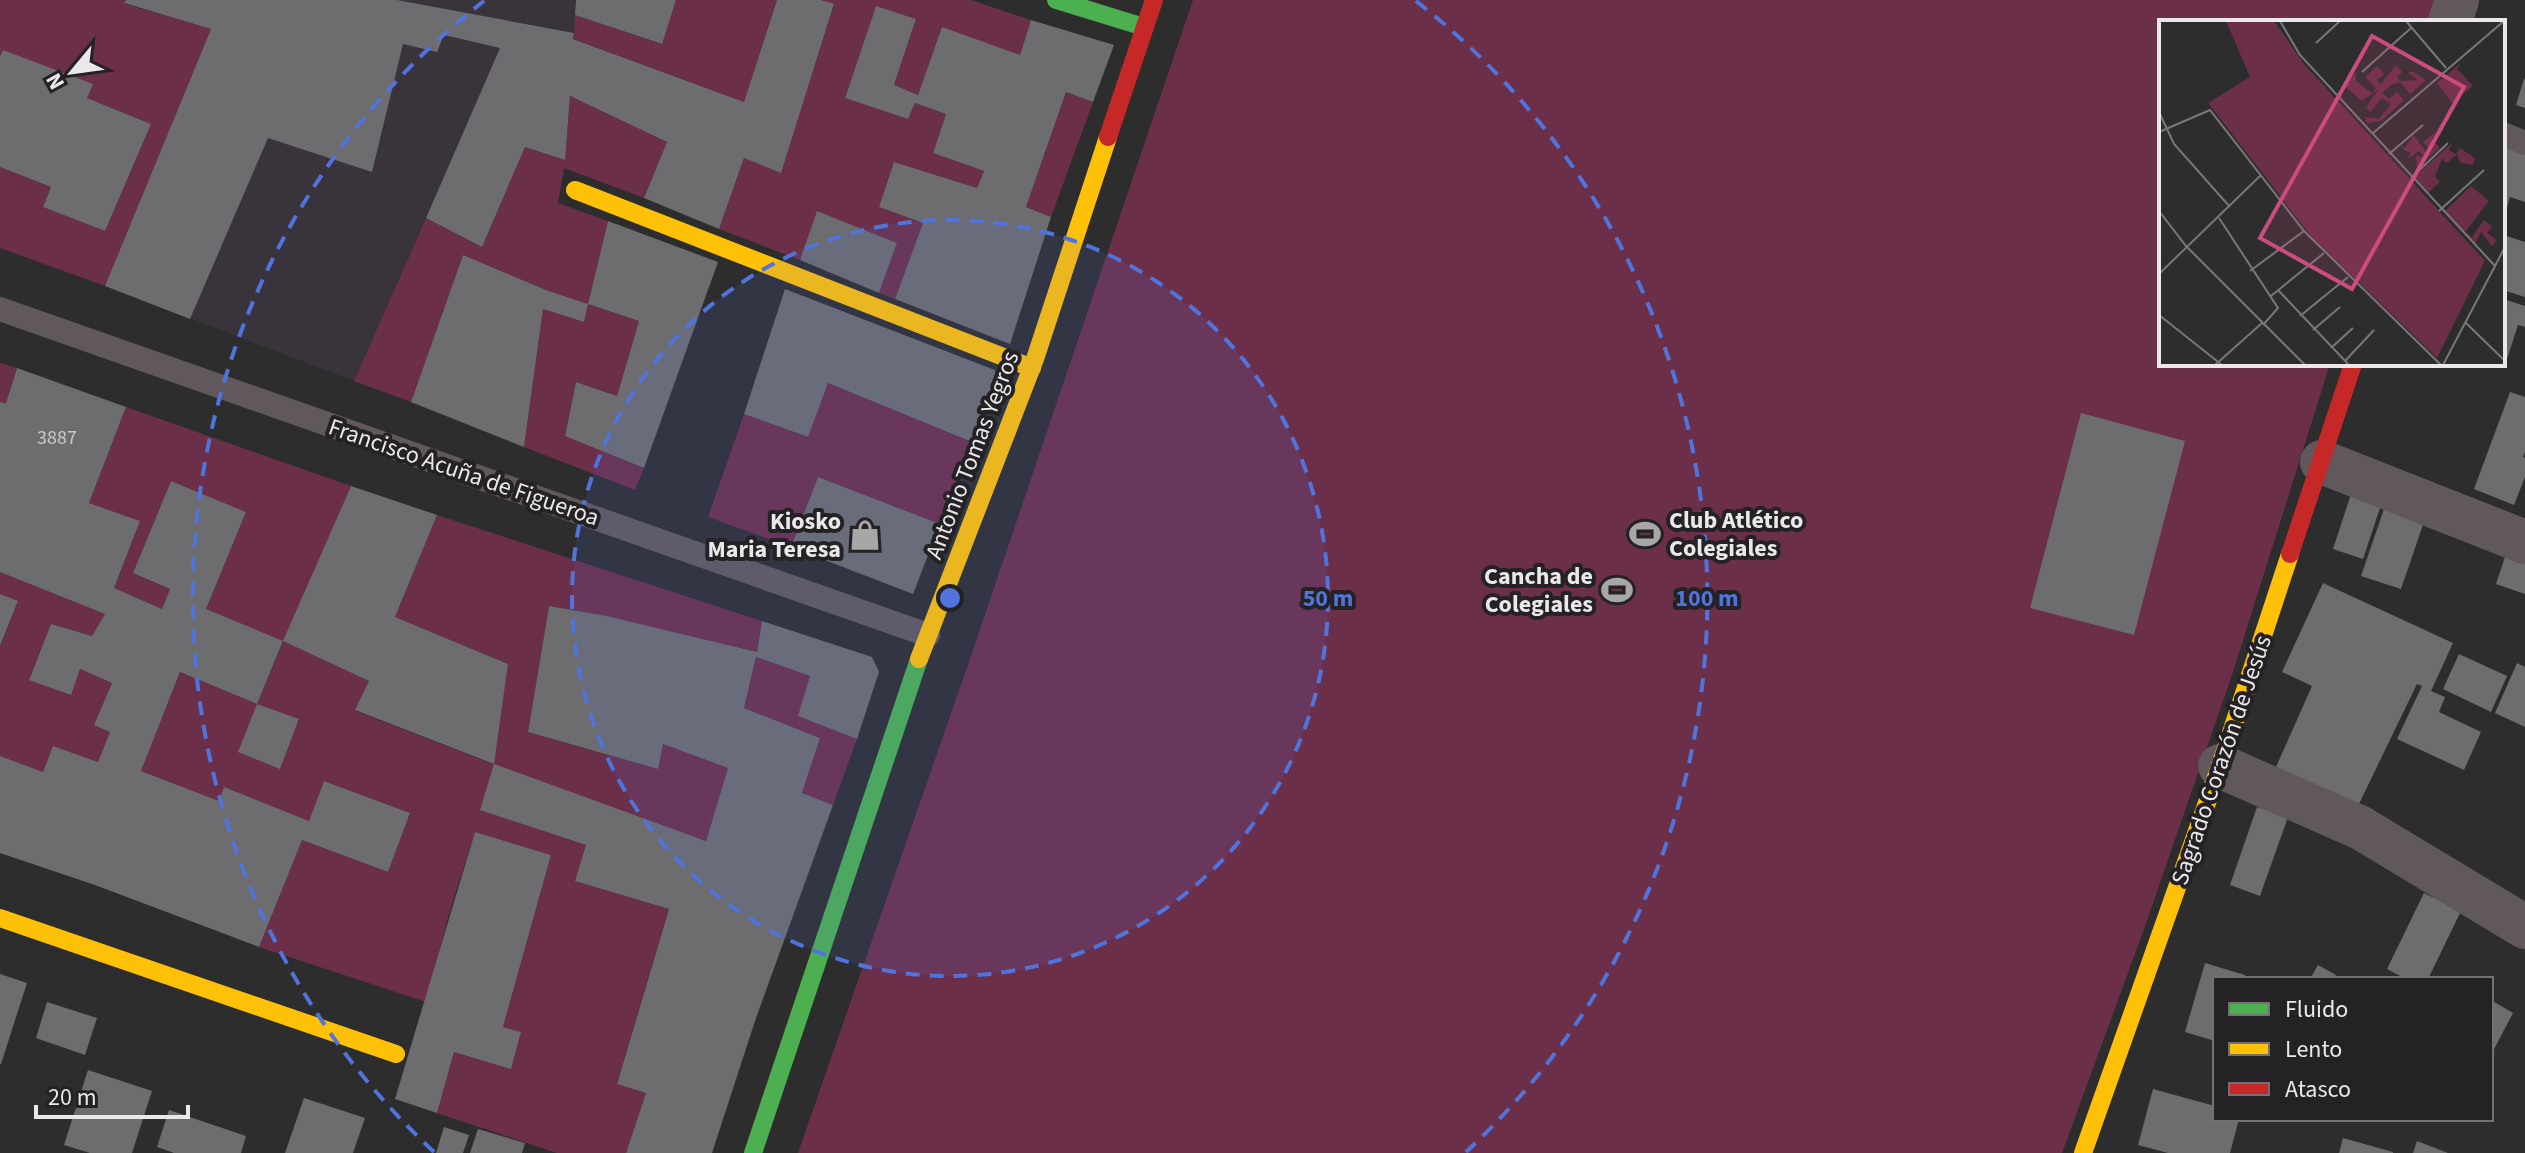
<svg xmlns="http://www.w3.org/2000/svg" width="2525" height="1153" font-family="'Source Sans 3',sans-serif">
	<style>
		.built { fill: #39343b }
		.green { fill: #6b2f49; fill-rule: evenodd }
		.building { fill: #6d6c6e }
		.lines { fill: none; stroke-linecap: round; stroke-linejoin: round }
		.lane { stroke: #61585e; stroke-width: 24 }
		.street { stroke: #61585e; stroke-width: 44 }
		.fast { stroke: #4caf50; stroke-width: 18 }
		.slow { stroke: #ffc107; stroke-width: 18 }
		.jam { stroke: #c62828; stroke-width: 18 }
		.ring { fill: none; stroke: #5074dc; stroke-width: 4; stroke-dasharray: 14 10 }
		.labels { text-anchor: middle; stroke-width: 8; stroke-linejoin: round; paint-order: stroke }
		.number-label { font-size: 20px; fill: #cbc9cb }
		.street-label { font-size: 24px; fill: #eae8ea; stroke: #252225 }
		.poi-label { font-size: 24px; font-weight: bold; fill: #eae8ea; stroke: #252225; text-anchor: end }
		.inset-road { fill: none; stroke: #797879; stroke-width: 2 }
		.view { fill: #cc4c7f; fill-opacity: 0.15; stroke: #cc4c7f; stroke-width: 4 }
		.inset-edge { fill: none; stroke: #eae8ea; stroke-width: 4 }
		.centre { fill: #5074dc; stroke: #252225; stroke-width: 4 }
		.ring-label { font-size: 24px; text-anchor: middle; font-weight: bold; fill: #5074dc; stroke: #252225; stroke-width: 8; stroke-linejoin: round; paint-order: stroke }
	</style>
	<rect width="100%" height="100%" fill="#2e2d2e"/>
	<path class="built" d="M223,0H576L574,33L512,21L354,381L105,286Z"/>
	<g class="green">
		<path d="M0,0H126L125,4L211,29L105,286L0,248V167L51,187L43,207L105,231L151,124L87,98L3,50L0,56Z"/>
		<path d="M676,0H777L744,102L574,39L575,15L661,44Z"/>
		<path d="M821,0H971L1031,20L1020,55L942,28L918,95L894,85L916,19L876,6L845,98L908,119L915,103L946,114L933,153L984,171L977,188L894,162L879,207L923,223L895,299L879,293L897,243L818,212L800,260L719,229L744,158L781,172L834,5Z"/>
		<path d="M1193,0H2438L2432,22H2161V364H2330L2233,672L2143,932L2062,1153H798L972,653Z"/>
		<path d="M1066,92L1093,102L1051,217L1026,207Z"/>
		<path d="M570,96L667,142L644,198L564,168L558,203L608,221L588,304L639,321L617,396L576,382L565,435L644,468L635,490L524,447L543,309L584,322L588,304L546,290L463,255L411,402L354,381L426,218L482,247L525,147L565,160Z"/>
		<path d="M0,363L17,368L6,403L0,402Z"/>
		<path d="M828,383L972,442L940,524L818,477L791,547L708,517L744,414L807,437Z"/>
		<path d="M126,407L351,486L284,641L369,681L356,711L493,764L508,664L395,617L437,515L762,621L757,652L607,616L549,606L528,732L657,769L663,744L728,768L706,841L494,765L481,810L586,845L576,881L669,909L617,1083L646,1093L626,1153H557L437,1113L454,1052L511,1068L521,1032L503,1027L551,855L475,832L448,917L426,1002L259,947L302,840L388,872L410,813L324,781L309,821L224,788L219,801L141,771L180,672L257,704L283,642L206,609L246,512L171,481L133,573L170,589L162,609L114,588L140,521L89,503ZM257,704L299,720L280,768Z"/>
		<path d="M0,572L105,614L92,636L51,624L29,679L70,695L80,669L112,683L94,725L110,732L98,762L53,746L43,772L0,756V647L18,602L0,594Z"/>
		<path d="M756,657L810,676L799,716L857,739L833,805L802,793L820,738L744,708Z"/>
	</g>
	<g class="building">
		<path d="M126,0H397L574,33L573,39L744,102L777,0H821L834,4L781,173L744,158L719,229L644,198L667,142L570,96L565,160L525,147L482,247L426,218L500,48L444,35L437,52L403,44L372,172L268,138L190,319L105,286L211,29L124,3Z"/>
		<path d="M576,0H676L662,44L575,15Z"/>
		<path d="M876,6L916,19L894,85L918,95L942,27L1020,55L1031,20L1114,45L1093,102L1066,92L1026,207L1051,217L1010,344L895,299L923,223L879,207L894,162L977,188L984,171L933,153L946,114L915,103L908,119L845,98Z"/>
		<path d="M3,50L93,84L87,98L151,124L105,231L43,207L51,187L0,167V56Z"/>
		<path d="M2524,79H2525V108L2516,105Z"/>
		<path d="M2503,140L2525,147V202L2510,197L2504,217Z"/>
		<path d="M817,211L897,243L879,293L800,260Z"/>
		<path d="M608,221L718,262L644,468L565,436L576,382L617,396L639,321L588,304Z"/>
		<path d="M2503,235L2525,242V297L2503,290Z"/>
		<path d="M463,255L546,290L588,304L584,322L543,309L524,447L411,402Z"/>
		<path d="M785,289L1000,372L972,442L828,383L808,437L744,414Z"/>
		<path d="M2503,299L2525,306V327L2518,325L2506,362L2503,361Z"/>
		<path d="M17,368L126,407L89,503L140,521L114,588L162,609L170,589L133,573L171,481L246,512L206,609L283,641L257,704L299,719L280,769L238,752L257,704L180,672L141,771L219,801L224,787L309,821L324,781L410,813L388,872L302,840L259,947L95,885L0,853V756L43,772L53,746L98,762L110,732L94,725L112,683L80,669L71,695L29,680L51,624L92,636L105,614L0,572V402L6,403Z"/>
		<path d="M2510,392L2525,397V452L2523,457L2525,458V477L2514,505L2474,489Z"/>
		<path d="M2081,413L2185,441L2134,635L2030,608Z"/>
		<path d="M818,477L940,524L913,594L791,547Z"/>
		<path d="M351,486L437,515L395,617L508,664L494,764L355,710L369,681L283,641Z"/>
		<path d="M2351,494L2381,505L2363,559L2333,549Z"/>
		<path d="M2385,506L2425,519L2401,589L2361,576Z"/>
		<path d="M2510,542L2525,547V594L2496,584Z"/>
		<path d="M2323,583L2453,643L2431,691L2445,697L2439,712L2481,732L2464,770L2397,739L2422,686L2417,684L2358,806L2276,767L2312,686L2282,672Z"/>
		<path d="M0,594L18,601L0,646Z"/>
		<path d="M549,606L607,616L757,652L762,621L872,657L879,672L857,739L798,716L810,676L756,657L744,708L820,738L802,793L833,805L755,1021L712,1153H626L646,1093L617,1084L669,909L575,881L586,845L480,810L494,764L706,841L728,768L663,744L658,769L528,732Z"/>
		<path d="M2459,654L2507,676L2491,712L2443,689Z"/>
		<path d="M2517,663L2525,667V727L2495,713Z"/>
		<path d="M2257,807L2288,817L2260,896L2230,885Z"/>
		<path d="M475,832L551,855L503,1027L521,1032L511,1069L454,1052L437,1113L395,1099Z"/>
		<path d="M2424,893L2461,911L2428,979H2406L2387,969Z"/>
		<path d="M2205,963L2245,975L2244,979H2215V1041L2185,1032Z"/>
		<path d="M2318,965L2336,975L2334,979H2310Z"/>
		<path d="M0,974L27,983L1,1064H0Z"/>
		<path d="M2491,1000L2513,1013L2491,1055Z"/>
		<path d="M47,1002L97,1018L85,1055L36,1038Z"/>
		<path d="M88,1070L152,1091L132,1153H90L64,1145Z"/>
		<path d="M2153,1089L2215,1106V1119H2239L2230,1153H2168L2138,1145Z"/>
		<path d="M304,1098L365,1118L353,1153H285Z"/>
		<path d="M169,1110L246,1136L241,1153H174L157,1147Z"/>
		<path d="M444,1127L469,1135L463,1153H436Z"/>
		<path d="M478,1129L525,1143L522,1153H470Z"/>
		<path d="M2343,1138L2393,1152V1153H2339Z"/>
		<path d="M2417,1141L2448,1153H2413Z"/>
	</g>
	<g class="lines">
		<g class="lane">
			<path d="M2503,134L2525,143"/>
			<path d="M0,309L928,635"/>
		</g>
		<g class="street">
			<path d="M2450,22L2457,0"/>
			<path d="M2322,462L2525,542"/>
			<path d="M2220,766L2361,828L2525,927"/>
		</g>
		<g class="fast">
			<path d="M1056,0L1144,27"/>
			<path d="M753,1153L919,659"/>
		</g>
		<g class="slow">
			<path d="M575,190L1032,368"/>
			<path d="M919,659L1035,359L1108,137"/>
			<path d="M0,918L396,1054"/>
			<path d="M2083,1153L2220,766L2290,554"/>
		</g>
		<g class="jam">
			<path d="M1108,137L1154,0"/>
			<path d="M2290,554L2353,364"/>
		</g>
	</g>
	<circle cx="950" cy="598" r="378" fill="#5074dc" fill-opacity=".12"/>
	<g class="ring">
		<circle cx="950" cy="598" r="378"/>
		<path d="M434 1152A757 757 0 0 1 484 1M1416 1A757 757 0 0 1 1466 1152"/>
	</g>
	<defs>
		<symbol id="stadium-bare" viewBox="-9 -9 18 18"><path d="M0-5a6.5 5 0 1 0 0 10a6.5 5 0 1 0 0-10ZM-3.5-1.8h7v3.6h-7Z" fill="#a8a7a8" stroke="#252225" stroke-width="2.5" paint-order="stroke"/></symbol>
		<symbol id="shop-bare" viewBox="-9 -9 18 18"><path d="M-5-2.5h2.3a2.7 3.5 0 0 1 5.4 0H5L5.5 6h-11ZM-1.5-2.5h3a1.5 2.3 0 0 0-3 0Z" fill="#a8a7a8" stroke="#252225" stroke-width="2.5" paint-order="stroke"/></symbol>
	</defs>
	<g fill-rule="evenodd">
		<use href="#stadium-bare" x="1623" y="512" width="44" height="44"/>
		<use href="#shop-bare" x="843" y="513" width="44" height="44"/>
		<use href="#stadium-bare" x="1595" y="568" width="44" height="44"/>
	</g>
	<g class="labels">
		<g class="number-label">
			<text x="57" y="444">3887</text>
		</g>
		<g class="street-label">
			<text transform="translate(972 455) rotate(-69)" y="8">Antonio Tomas Yegros</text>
			<text transform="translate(464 472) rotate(19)" y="8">Francisco Acuña de Figueroa</text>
			<text transform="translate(2221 760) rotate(-71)" y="8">Sagrado Corazón de Jesús</text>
		</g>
		<g class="poi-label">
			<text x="1669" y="528" text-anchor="start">Club Atlético<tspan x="1669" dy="28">Colegiales</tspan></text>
			<text x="841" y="529">Kiosko<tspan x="841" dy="28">Maria Teresa</tspan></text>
			<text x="1593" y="584">Cancha de<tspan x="1593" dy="28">Colegiales</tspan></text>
		</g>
	</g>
	<g transform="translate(2159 20)">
		<rect width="346" height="346" fill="#2e2d2e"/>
		<path d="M67,1H115L145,44L326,241L278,338L152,216L49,83L91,57ZM303,42L298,49L314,66L293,83L278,63ZM237,45L243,52L238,57L241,61L259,60L249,53L253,51L267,60L251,74L241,62L232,65L223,73L230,79L238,72L245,80L222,101L208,103L206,97L220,99L232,84L223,78L211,92L207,87L219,70L203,81L184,65L197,53V61L213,73L217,68L206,57L218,46L225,54L218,60L222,64ZM277,112L273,119L281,128L258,149L257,136L265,137L260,131L248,139L252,132L246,131L242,126L246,128L255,115L268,134L271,130L264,122ZM293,123L290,130L297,134L301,128L316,138L314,145L301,143L298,134L288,143L283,139L276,156L281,162L269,173L255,157ZM312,166L330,181L306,212L313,217L325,200L333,207L328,213L338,220L333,226L322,212L316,224L285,192Z" fill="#6b2f49"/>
		<path class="inset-road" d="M121,1L141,35L336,246M247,1L287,48M157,23L181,1M203,52L252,8M0,92L15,124L71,187M0,112L51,90L145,211L282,345M213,114L345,1M230,134L264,105M252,158L289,123M0,191L27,226L146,345M280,191L325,150M60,198L119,288L104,305M91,251L145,211M0,254L101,156M119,270L190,345M112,276L165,233M0,295L63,345M141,296L189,257M307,303L346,341M154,310L181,287M172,328L194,308M186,341L215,310M56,345L103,303M284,345L346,227"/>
		<path class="view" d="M213,16L305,67L193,269L101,218Z"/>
		<rect width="346" height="346" class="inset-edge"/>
	</g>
	<circle cx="950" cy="598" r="12" class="centre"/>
	<g class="ring-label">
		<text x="1328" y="606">50 m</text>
		<text x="1707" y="606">100 m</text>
	</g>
	<rect x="2213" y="977" width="280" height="144" fill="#252225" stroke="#747174" stroke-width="2"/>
	<rect x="2229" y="1003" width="40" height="12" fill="#4caf50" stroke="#747174" stroke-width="2"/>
	<text x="2285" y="1017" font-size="24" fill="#eae8ea">Fluido</text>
	<rect x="2229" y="1043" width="40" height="12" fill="#ffc107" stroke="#747174" stroke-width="2"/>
	<text x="2285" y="1057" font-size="24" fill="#eae8ea">Lento</text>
	<rect x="2229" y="1083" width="40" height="12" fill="#c62828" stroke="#747174" stroke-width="2"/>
	<text x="2285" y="1097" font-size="24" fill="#eae8ea">Atasco</text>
	<g transform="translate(72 72) rotate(241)" stroke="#252225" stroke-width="6" paint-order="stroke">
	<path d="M0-6L14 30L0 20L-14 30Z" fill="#eae8ea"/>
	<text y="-12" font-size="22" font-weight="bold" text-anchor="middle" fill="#eae8ea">N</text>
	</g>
	<path d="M36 1105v12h152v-12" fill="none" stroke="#eae8ea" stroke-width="4"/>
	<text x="48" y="1105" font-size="24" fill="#eae8ea" stroke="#252225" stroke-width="6" paint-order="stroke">20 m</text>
</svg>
